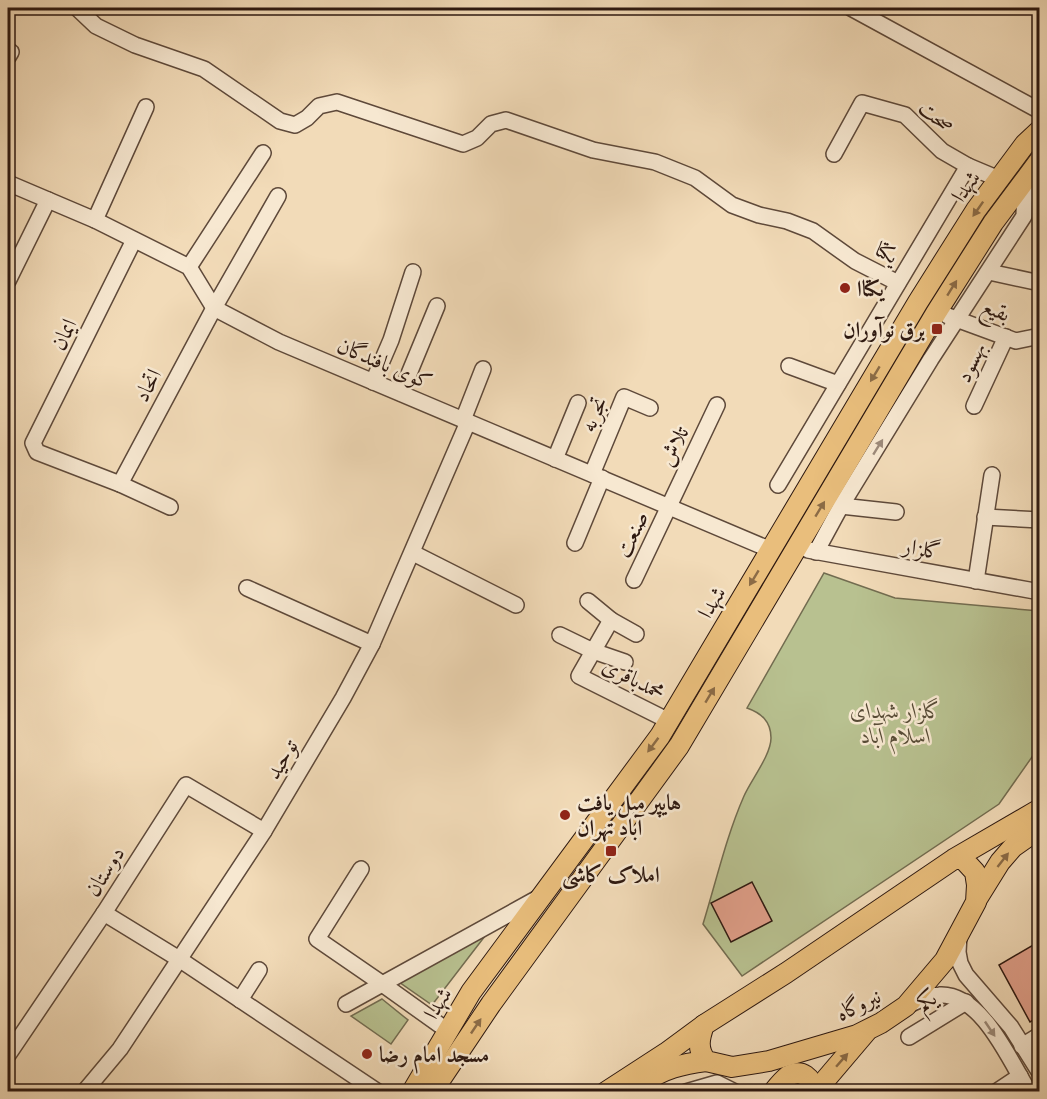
<svg xmlns="http://www.w3.org/2000/svg" width="1047" height="1099" font-family="'Gentium Book Plus',Amiri,serif">
	<style>
		.green { fill: #b8c190; stroke: #726c50; stroke-width: 1.5 }
		.building { fill: #e2a08b; stroke: #2d1810; stroke-width: 1.5 }
		.lines { fill: none; stroke-linecap: round; stroke-linejoin: round }
		.minor-casing { stroke: #5e493a; stroke-width: 18 }
		.major-casing { stroke: #2d1810; stroke-width: 22 }
		.minor { stroke: #f7e8d1; stroke-width: 15 }
		.major { stroke: #e9be7c; stroke-width: 20 }
		.oneway { fill: #8b6b46 }
		.oneway2 { fill: #9c8a7a }
		.poi-dot { fill: #8f2418; stroke: #f7e8d1; stroke-width: 2 }
		.labels { text-anchor: middle; stroke-width: 5; stroke-linejoin: round; paint-order: stroke }
		.street-label { font-size: 22px; fill: #2d1810; stroke: #f7e8d1 }
		.poi-label { font-size: 22px; font-weight: bold; fill: #2d1810; stroke: #f7e8d1; text-anchor: start }
		.park-label { font-size: 22px; font-style: italic; fill: #574b36; stroke: #f7e8d1 }
	</style>
	<rect width="100%" height="100%" fill="#f2dbb8"/>
	<filter id="stains"><feTurbulence type="fractalNoise" baseFrequency=".00333" numOctaves="4"/><feColorMatrix values="0 0 0 0 .2 0 0 0 0 .09 0 0 0 0 .02 0 0 0 .5 -.17"/></filter>
	<radialGradient id="worn" r=".72"><stop offset=".6" stop-color="#630" stop-opacity="0"/><stop offset="1" stop-color="#630" stop-opacity=".3"/></radialGradient>
	<g class="green">
		<path d="M824,573L895,598L1039,611V747L999,804L742,976L703,924C716,882 726,837 744,796C751,780 771,755 771,738C771,721 761,713 747,708Z"/>
		<path d="M485,936L432,1005L399,982Z"/>
		<path d="M382,999L408,1020L391,1044L351,1016Z"/>
	</g>
	<g class="building">
		<path d="M752,882L772,921L731,942L711,903Z"/>
		<path d="M1040,941V1016L1030,1022L999,965Z"/>
	</g>
	<g class="lines">
		<defs>
			<g id="minor">
				<path d="M77,8L96,26L135,45L204,69L280,121L295,125L307,118L319,106L337,102L463,144L477,138L491,124L506,120L593,150L655,162L695,178L732,205L759,215L787,221L813,231L855,261L898,283"/>
				<path d="M851,8L1040,111"/>
				<path d="M8,57L11,52"/>
				<path d="M834,154L862,103L905,115L942,151L968,166L999,179"/>
				<path d="M8,183L95,220L189,267L214,308L279,342L771,550"/>
				<path d="M95,220L146,107"/>
				<path d="M134,240L33,443L37,452L120,484L170,507"/>
				<path d="M189,267L263,153"/>
				<path d="M989,272L1040,283"/>
				<path d="M8,281L48,200"/>
				<path d="M948,316L1016,341L1040,336"/>
				<path d="M789,366L838,384"/>
				<path d="M373,382L391,340L413,272"/>
				<path d="M401,393L437,306"/>
				<path d="M974,406L1006,337"/>
				<path d="M463,420L483,369"/>
				<path d="M555,459L578,403"/>
				<path d="M592,474L624,397L650,408"/>
				<path d="M120,484L214,308L278,196"/>
				<path d="M778,485L968,166"/>
				<path d="M841,506L896,512"/>
				<path d="M985,517L1040,520"/>
				<path d="M575,543L602,478"/>
				<path d="M808,550L1040,592"/>
				<path d="M816,552L841,506L931,359L1024,216L1025,180"/>
				<path d="M413,553L516,605"/>
				<path d="M634,580L717,405"/>
				<path d="M976,581L992,475"/>
				<path d="M247,588L372,644"/>
				<path d="M588,601L611,620L579,676L669,721"/>
				<path d="M611,620L636,634"/>
				<path d="M560,635L593,651L625,662"/>
				<path d="M361,869L317,939L381,983L448,1031"/>
				<path d="M104,913L179,959L378,1092"/>
				<path d="M959,935L958,952L960,963L966,975L1011,1027L1040,1073"/>
				<path d="M240,1000L259,970"/>
				<path d="M346,1004L538,898"/>
				<path d="M908,1005C918,1001 928,995 939,995C981,992 1010,1061 1029,1092"/>
				<path d="M909,1037L966,1002"/>
				<path d="M1022,1046L1040,1035"/>
				<path d="M8,1055L104,913L186,785L264,831"/>
				<path d="M84,1092L120,1049L264,831L343,698L372,644L468,422"/>
				<path d="M686,1092L717,1083L735,1092"/>
				<path d="M996,1092L1020,1076"/>
			</g>
			<g id="major">
				<path d="M954,859H963L975,872L977,885L976,902L945,960L906,1006L881,1023L857,1035L769,1061L732,1067L706,1061C697,1049 699,1039 704,1025L786,973L954,859L1040,809"/>
				<path d="M977,899L1000,862L1013,847L1040,828"/>
				<path d="M643,1083C663,1069 682,1064 706,1061"/>
				<path d="M774,1091C778,1086 783,1080 788,1076C802,1069 813,1077 812,1092"/>
				<path d="M412,1092L471,992L660,736L918,302L976,210L1025,144L1040,130"/>
				<path d="M432,1092L491,1004L679,746L936,313L993,223L1040,160"/>
				<path d="M606,1092L666,1053L704,1025"/>
				<path d="M815,1092L866,1032"/>
			</g>
		</defs>
		<use href="#minor" class="minor-casing"/>
		<use href="#major" class="major-casing"/>
		<use href="#minor" class="minor"/>
		<use href="#major" class="major"/>
	</g>
	<defs><path id="oneway-solid" d="M-6-.8H1V-3.2L6.5 0L1 3.2V.8H-6Z" transform="scale(1.5)"/></defs>
	<g class="oneway">
		<use href="#oneway-solid" transform="translate(978 209) rotate(125)"/>
		<use href="#oneway-solid" transform="translate(952 288) rotate(-58)"/>
		<use href="#oneway-solid" transform="translate(875 374) rotate(121)"/>
		<use href="#oneway-solid" transform="translate(820 509) rotate(-59)"/>
		<use href="#oneway-solid" transform="translate(754 578) rotate(121)"/>
		<use href="#oneway-solid" transform="translate(710 695) rotate(-59)"/>
		<use href="#oneway-solid" transform="translate(653 745) rotate(127)"/>
		<use href="#oneway-solid" transform="translate(1003 860) rotate(-52)"/>
		<use href="#oneway-solid" transform="translate(476 1026) rotate(-56)"/>
		<use href="#oneway-solid" transform="translate(842 1060) rotate(-49)"/>
	</g>
	<g class="oneway2">
		<use href="#oneway-solid" transform="translate(878 447) rotate(-58)"/>
		<use href="#oneway-solid" transform="translate(990 1029) rotate(56)"/>
	</g>
	<g class="poi-dot">
		<circle cx="845" cy="288" r="6"/>
		<rect x="931" y="323" width="12" height="12" rx="3"/>
		<circle cx="565" cy="815" r="6"/>
		<rect x="605" y="845" width="12" height="12" rx="3"/>
		<circle cx="367" cy="1054" r="6"/>
	</g>
	<g class="labels">
		<g class="street-label">
			<text transform="translate(937 116) rotate(41)" y="8">صحت</text>
			<text transform="translate(965 186) rotate(-55)" y="8">شهدا</text>
			<text transform="translate(887 252) rotate(27)" y="8">یکتا</text>
			<text transform="translate(996 309) rotate(21)" y="8">بقیع</text>
			<text transform="translate(63 334) rotate(-64)" y="8">ایمان</text>
			<text transform="translate(970 362) rotate(-65)" y="8">بهسود</text>
			<text transform="translate(385 363) rotate(23)" y="8">کوی بافندگان</text>
			<text transform="translate(147 385) rotate(-62)" y="8">اتحاد</text>
			<text transform="translate(593 414) rotate(-66)" y="8">تجربه</text>
			<text transform="translate(673 446) rotate(-64)" y="8">تلاش</text>
			<text transform="translate(631 534) rotate(-65)" y="8">صنعت</text>
			<text transform="translate(922 548) rotate(11)" y="8">گلزار</text>
			<text transform="translate(711 602) rotate(-59)" y="8">شهدا</text>
			<text transform="translate(634 678) rotate(27)" y="8">محمدباقری</text>
			<text transform="translate(281 759) rotate(-59)" y="8">توحید</text>
			<text transform="translate(104 871) rotate(-58)" y="8">دوستان</text>
			<text transform="translate(926 1000) rotate(-31)" y="8">یکم</text>
			<text transform="translate(437 1003) rotate(-59)" y="8">شهدا</text>
			<text transform="translate(858 1004) rotate(-26)" y="8">نیروگاه</text>
		</g>
		<g class="poi-label">
			<text x="857" y="296">یکتاا</text>
			<text x="925" y="337" text-anchor="end">برق نوآوران</text>
			<text x="577" y="810">هایپر مبل یافت<tspan x="577" dy="25">آباد تهران</tspan></text>
			<text x="611" y="882" text-anchor="middle">املاک کاشی</text>
			<text x="379" y="1062">مسجد امام رضا</text>
		</g>
		<g class="park-label">
			<text x="896" y="718">گلزار شهدای<tspan x="896" dy="25">اسلام آباد</tspan></text>
		</g>
	</g>
	<rect width="1047" height="1099" fill="none" stroke="#f2dbb8" stroke-width="30"/>
	<rect x="9" y="9" width="1029" height="1081" fill="none" stroke="#2d1810" stroke-width="3"/>
	<rect x="15" y="15" width="1017" height="1069" fill="none" stroke="#2d1810" stroke-width="1.5"/>
	<rect width="100%" height="100%" filter="url(#stains)"/>
	<rect width="100%" height="100%" fill="url(#worn)"/>
</svg>
